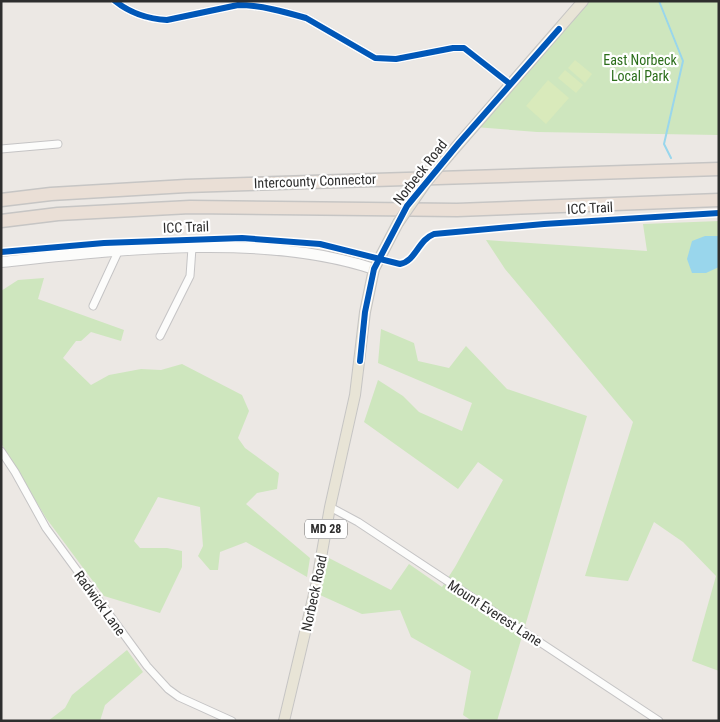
<svg xmlns="http://www.w3.org/2000/svg" width="720" height="722" font-family="'Roboto Condensed',sans-serif">
	<style>
		.green { fill: #cee6be }
		.pitch { fill: #d9eabb }
		.water { fill: #99d6ec }
		.lines { fill: none; stroke-linecap: round; stroke-linejoin: round }
		.stream { stroke: #99d6ec; stroke-width: 2 }
		.street-casing { stroke: #c5c4c5; stroke-width: 9 }
		.secondary-casing { stroke: #c5c4c5; stroke-width: 12 }
		.primary-casing { stroke: #c6c5c4; stroke-width: 12 }
		.highway-casing { stroke: #c6c5c4; stroke-width: 15 }
		.street { stroke: #fcfcfb; stroke-width: 7 }
		.secondary { stroke: #fcfcfb; stroke-width: 10 }
		.primary { stroke: #e8e4d6; stroke-width: 10 }
		.highway { stroke: #eadfd6; stroke-width: 12 }
		.primary-bridge-casing { stroke: #c6c5c4; stroke-width: 12; stroke-linecap: butt }
		.primary-bridge { stroke: #e8e4d6; stroke-width: 10 }
		.cycleway-casing { stroke: #fff; stroke-width: 9 }
		.cycleway { stroke: #0057b8; stroke-width: 6 }
		.labels { text-anchor: middle; stroke-width: 4.5; stroke-linejoin: round; paint-order: stroke }
		.shield { fill: #fff; stroke: #6d6d6d; stroke-width: 1 }
		.shield-label { font-size: 12px; font-weight: bold; fill: #2e2e2e }
		.park-label { font-size: 14px; fill: #2c6e1b; stroke: #fff }
		.street-label { font-size: 14px; fill: #2e2e2e; stroke: #fff }
	</style>
	<rect width="100%" height="100%" fill="#ece8e4"/>
	<g class="green">
		<path d="M584,1H719V135L537,132L475,127Z"/>
		<path d="M719,221V671L692,661L716,576L683,542L654,522L628,581L585,576L633,422L505,269L486,240L647,251L643,224Z"/>
		<path d="M44,278L38,299L124,330L121,341L91,332L81,341H76L63,358L91,385L109,375L141,369L161,370L182,364L242,395L249,411L238,438L245,448L279,473L277,489L257,493L246,504L310,558L307,577L246,542L220,552L218,570H210L198,556L203,546L200,507L158,497L134,541L140,548H167L182,551V567L160,613L104,596L46,518L1,443V291L18,280Z"/>
		<path d="M381,329L414,343L418,361L449,368L466,346L507,389L587,416L497,721H472L463,715L471,671L411,637L400,610L362,614L320,595L327,557L391,590L409,564L442,587L455,567L503,480L478,462L458,489L364,422L378,380L403,396L419,412L462,431L472,403L378,363Z"/>
		<path d="M127,650L143,672L105,705L100,721H48L65,708L72,695Z"/>
	</g>
	<g class="pitch">
		<path d="M575,60L592,74L585,83L568,68Z"/>
		<path d="M565,70L583,85L576,93L558,78Z"/>
		<path d="M548,80L569,98L546,124L526,106Z"/>
	</g>
	<path class="water" d="M705,236H719V267L706,273H692L687,259L692,241Z"/>
	<g class="lines">
		<path class="stream" d="M659,1L683,61L664,144L671,158"/>
		<defs>
			<g id="street">
				<path d="M115,1C130,13 147,19 167,20L238,5C260,5 285,12 306,18L375,58L396,59L453,48H464L510,84"/>
				<path d="M1,149L58,144"/>
				<path d="M93,306L118,252"/>
				<path d="M160,336L190,276L192,248"/>
				<path d="M1,451L15,472L46,528L147,666L168,689L179,697L232,721"/>
				<path d="M330,507L358,522L659,721"/>
			</g>
			<path id="secondary" d="M1,262C115,250 264,232 374,269"/>
			<g id="primary">
				<path d="M449,155L583,1"/>
				<path d="M284,721L316,586L330,507L355,395L365,312L374,269L398,223"/>
			</g>
			<g id="highway">
				<path d="M1,200L51,194L186,186L719,169"/>
				<path d="M1,221L58,214L190,207L457,210L719,200"/>
			</g>
		</defs>
		<use href="#street" class="street-casing"/>
		<use href="#secondary" class="secondary-casing"/>
		<use href="#primary" class="primary-casing"/>
		<use href="#highway" class="highway-casing"/>
		<use href="#street" class="street"/>
		<use href="#secondary" class="secondary"/>
		<use href="#primary" class="primary"/>
		<use href="#highway" class="highway"/>
		<defs>
			<path id="primary-bridge" d="M398,223L427,181L449,155"/>
		</defs>
		<use href="#primary-bridge" class="primary-bridge-casing"/>
		<use href="#primary-bridge" class="primary-bridge"/>
		<defs>
			<g id="cycleway">
				<path d="M115,1C130,13 147,19 167,20L238,5C260,5 285,12 306,18L375,58L396,59L453,48H464L510,84"/>
				<path d="M1,252L104,243L242,238L320,244L400,264C416,261 418,240 434,234L544,224L719,213"/>
				<path d="M360,361L365,312L374,269L407,206L459,143L559,29"/>
			</g>
		</defs>
		<use href="#cycleway" class="cycleway-casing"/>
		<use href="#cycleway" class="cycleway"/>
	</g>
	<g class="labels">
		<rect class="shield" x="305" y="519.5" width="42" height="19" rx="4"/>
		<g class="shield-label">
			<text x="326" y="533">MD 28</text>
		</g>
		<g class="park-label">
			<text x="640" y="65">East Norbeck<tspan x="640" dy="16">Local Park</tspan></text>
		</g>
		<g class="street-label">
			<text transform="translate(420 172) rotate(-52)" y="5">Norbeck Road</text>
			<text transform="translate(315 181) rotate(-2)" y="5">Intercounty Connector</text>
			<text transform="translate(590 208) rotate(-3)" y="5">ICC Trail</text>
			<text transform="translate(186 227) rotate(-2)" y="5">ICC Trail</text>
			<text transform="translate(314 593) rotate(-78)" y="5">Norbeck Road</text>
			<text transform="translate(100 603) rotate(54)" y="5">Radwick Lane</text>
			<text transform="translate(495 613) rotate(33)" y="5">Mount Everest Lane</text>
		</g>
	</g>
	<rect width="720" height="722" fill="none" stroke="#2e2e2e" stroke-width="5"/>
</svg>
